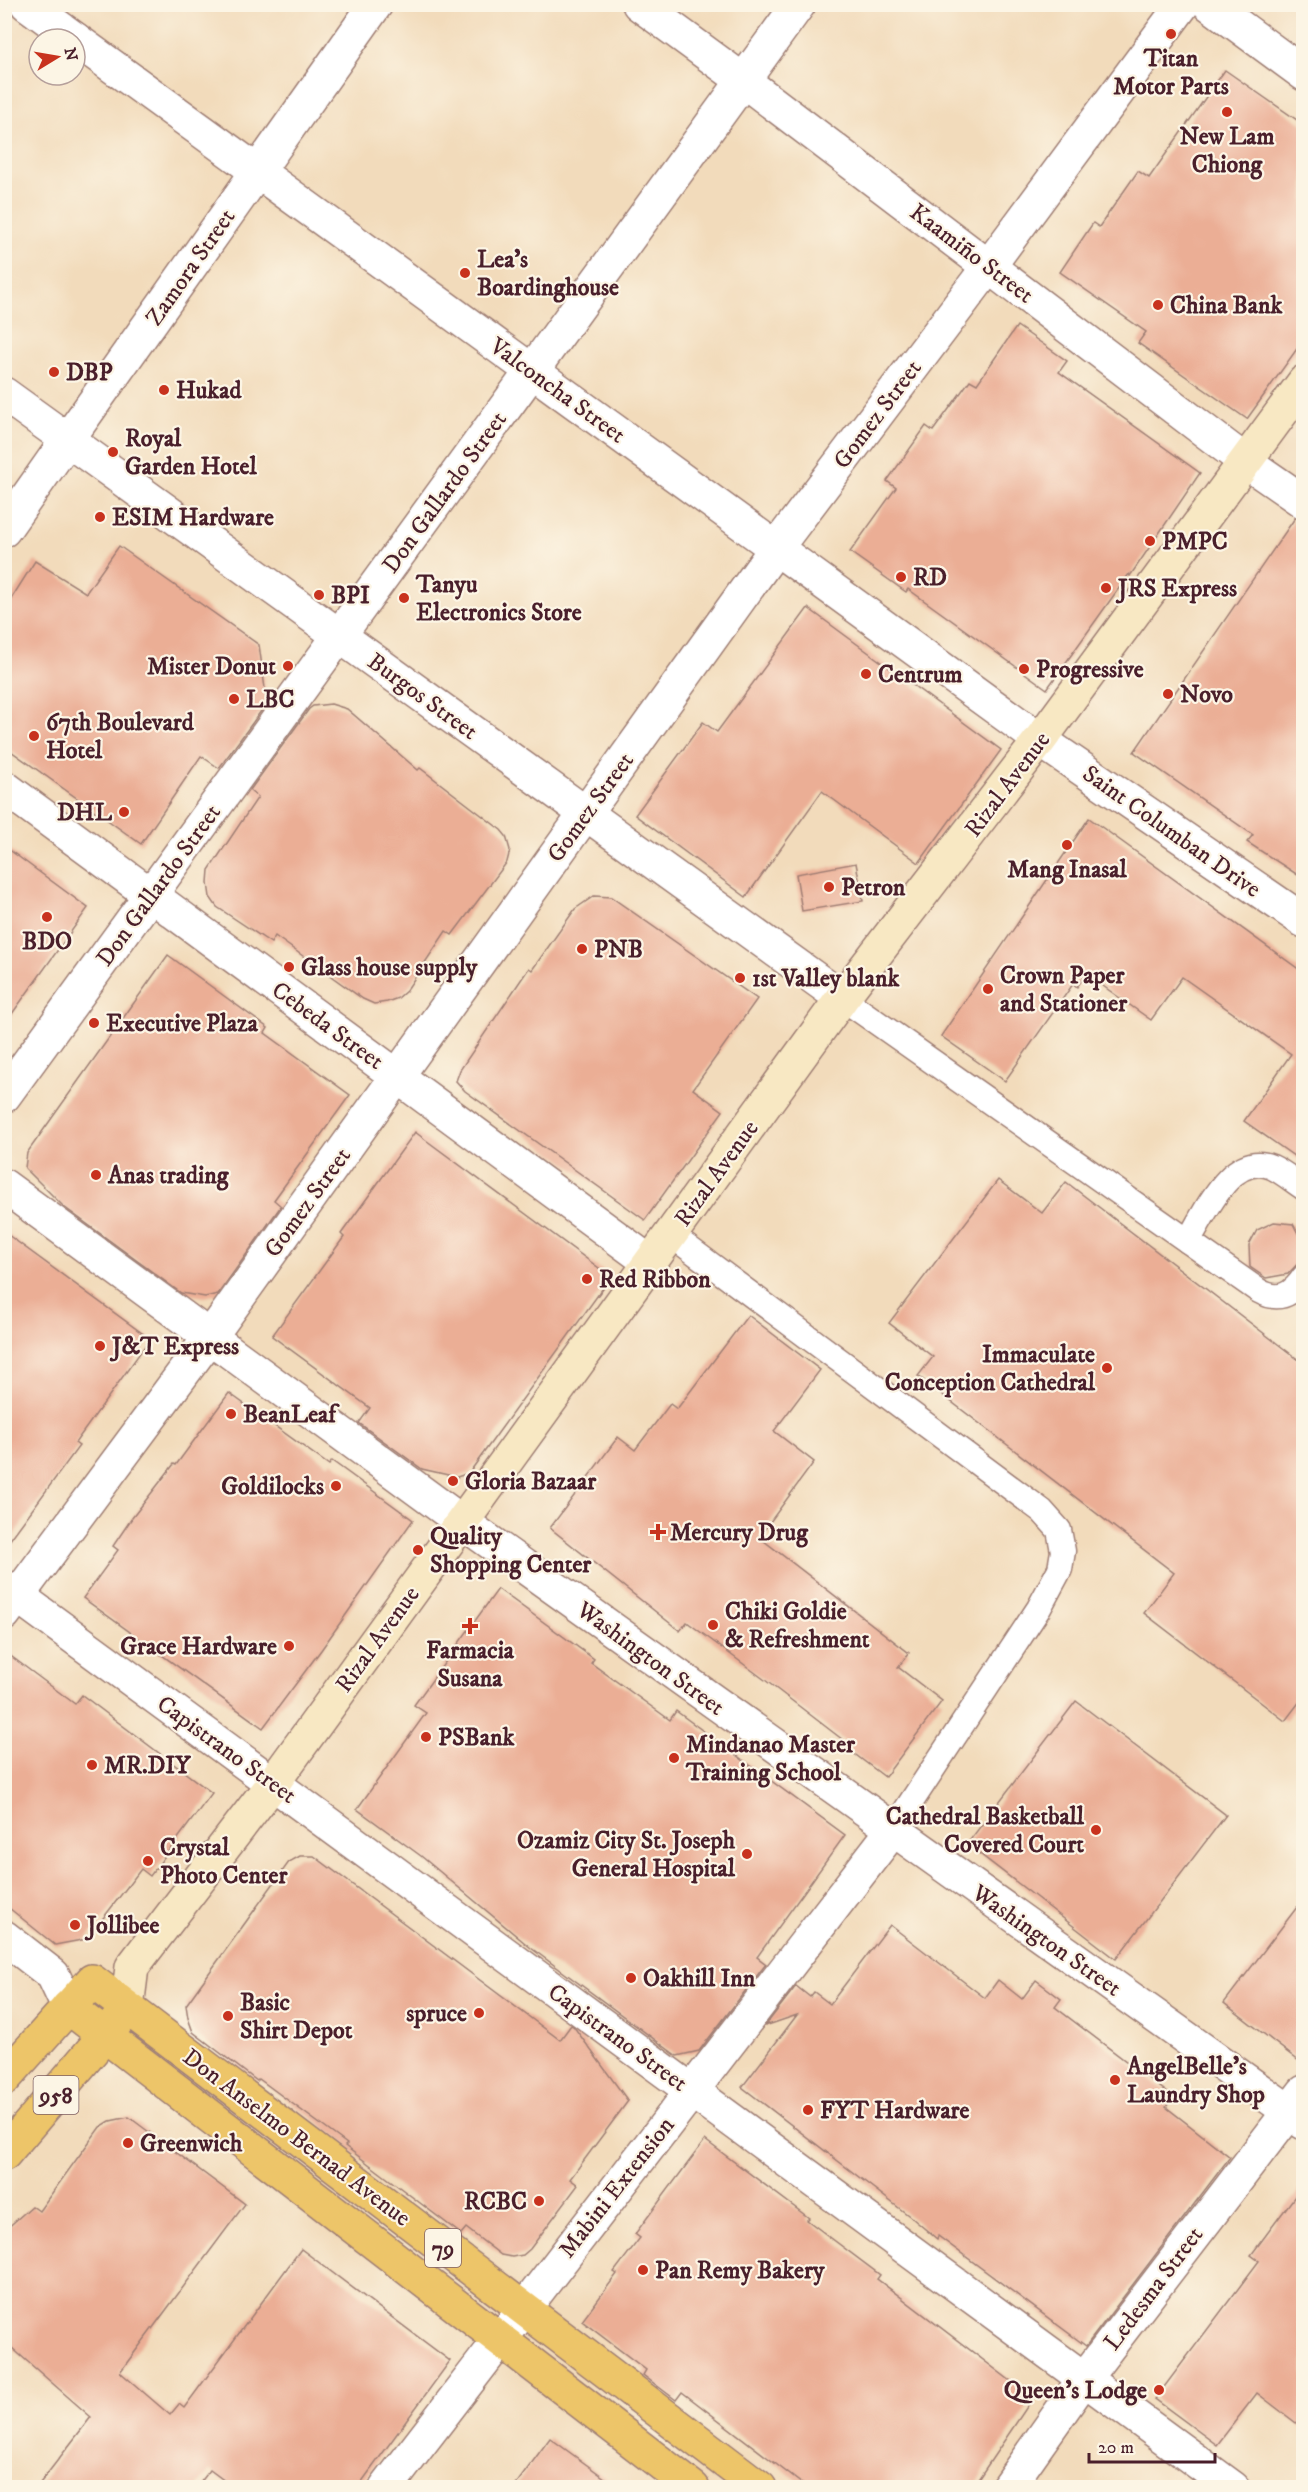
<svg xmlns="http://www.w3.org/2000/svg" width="1308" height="2492" font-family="'IM FELL DW Pica',serif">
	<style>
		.building { fill: #ebae95 }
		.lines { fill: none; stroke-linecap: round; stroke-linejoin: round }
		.service-casing { stroke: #9e7d73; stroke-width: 27 }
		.minor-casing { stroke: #9e7d73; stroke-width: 36 }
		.tertiary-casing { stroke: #9e7d73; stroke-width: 36 }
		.secondary-casing { stroke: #9e7d73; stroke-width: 36 }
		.primary-casing { stroke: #9e7d73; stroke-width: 36 }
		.service { stroke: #fff; stroke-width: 24 }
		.minor { stroke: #fff; stroke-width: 33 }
		.tertiary { stroke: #fff; stroke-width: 33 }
		.secondary { stroke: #f8e8c3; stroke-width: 33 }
		.primary { stroke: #edc569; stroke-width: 33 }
		.poi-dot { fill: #c8321e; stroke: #fcf5e5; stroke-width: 2 }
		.labels { text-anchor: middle; stroke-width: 4.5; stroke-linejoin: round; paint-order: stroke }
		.shield { fill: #fcf5e5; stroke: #7f5f63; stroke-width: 1.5 }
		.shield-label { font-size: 22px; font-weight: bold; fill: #4a1f2b }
		.poi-label { font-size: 24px; font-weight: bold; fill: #4a1f2b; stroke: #fcf5e5; text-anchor: start }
		.street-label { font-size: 24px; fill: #4a1f2b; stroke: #fcf5e5 }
	</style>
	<rect width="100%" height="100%" fill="#fcf5e5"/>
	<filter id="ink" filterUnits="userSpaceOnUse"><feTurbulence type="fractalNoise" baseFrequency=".0167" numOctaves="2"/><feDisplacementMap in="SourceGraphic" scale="12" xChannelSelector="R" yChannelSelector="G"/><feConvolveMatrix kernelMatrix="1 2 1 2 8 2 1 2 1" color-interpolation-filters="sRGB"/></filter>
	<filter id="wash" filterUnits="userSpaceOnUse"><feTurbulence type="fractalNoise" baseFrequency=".008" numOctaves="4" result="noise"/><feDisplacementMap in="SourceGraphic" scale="24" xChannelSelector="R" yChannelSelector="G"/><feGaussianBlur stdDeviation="1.35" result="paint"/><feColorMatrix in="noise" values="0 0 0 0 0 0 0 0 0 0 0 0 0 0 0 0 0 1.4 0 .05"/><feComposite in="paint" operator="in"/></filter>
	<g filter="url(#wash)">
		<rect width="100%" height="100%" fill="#f2dbbb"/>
		<g id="blocks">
			<g class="building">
				<path d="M1225,70L1304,125V339L1247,419L1138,343L1146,332L1060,272L1093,223L1099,227L1138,171L1149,178Z"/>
				<path d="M1017,326L1067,361L1059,372L1200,473L1130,576L1129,574L1047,689L908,589L906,592L850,552L896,488L887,481L926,426L933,431L970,380L977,384Z"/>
				<path d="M1295,518L1304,521V879L1247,842L1253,835L1134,752Z"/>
				<path d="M119,546L259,645L267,703L219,768L201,756L141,844L4,746V610L35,561L86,593Z"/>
				<path d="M808,608L1001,750L919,863L822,791L746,897L635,815L703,722L717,732Z"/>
				<path d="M331,704L347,709L418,770L420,768L501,830L506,836L510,850L507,862L452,935L446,931L406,991L398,998L387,1002L374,1004L363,999L275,936L271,943L217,907L210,897L208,883L209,870L258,797L250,790L309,709L313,706Z"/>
				<path d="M1089,818L1304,973V1163L1244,1121L1291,1054L1182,977L1151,1020L1086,974L1077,987L1073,984L1005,1081L941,1036Z"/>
				<path d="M4,846L88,908L4,1025Z"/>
				<path d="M856,863L863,901L802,911L796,874Z"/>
				<path d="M594,896L611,897L757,999L693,1089L723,1111L645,1220L465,1091L456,1081L460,1070L529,968L532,970L575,909Z"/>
				<path d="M168,955L268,1028L265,1033L350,1095L274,1200L281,1206L218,1294L205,1297L181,1293L64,1207L25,1168L27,1153Z"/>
				<path d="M415,1132L611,1277L469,1473L457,1477L422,1469L359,1423L370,1408L272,1336L344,1237L341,1234Z"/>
				<path d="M998,1180L1042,1213L1066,1182L1304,1364V1696L1285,1721L1144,1613L1174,1573L918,1376L933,1357L889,1323Z"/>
				<path d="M1274,1222L1293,1224L1302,1241V1259L1288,1274L1266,1278L1250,1267L1249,1245L1257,1230Z"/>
				<path d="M4,1232L150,1339L75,1443L79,1446L4,1548Z"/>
				<path d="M748,1315L820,1370L774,1431L814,1462L759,1537L909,1653L898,1667L942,1701L885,1777L844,1746L847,1743L765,1680L687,1622L680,1631L550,1528L618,1437L635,1450L670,1404L677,1409Z"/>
				<path d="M229,1393L329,1465L332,1461L413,1520L321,1650L263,1728L83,1598L118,1550L113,1546L132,1518L174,1464L176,1465Z"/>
				<path d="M498,1589L594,1659L591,1663L670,1720L676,1711L845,1835L757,1957L766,1964L699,2051L677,2056L531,1948L421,1856L357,1809L426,1713L414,1705Z"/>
				<path d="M4,1651L75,1704L82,1695L212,1793L150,1876L141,1869L87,1939L55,1945L4,1904Z"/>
				<path d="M1076,1701L1226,1815L1116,1959L967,1844Z"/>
				<path d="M300,1856H314L560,2040L571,2025L574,2027L628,2101L570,2179L578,2185L530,2249L523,2255L512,2257L501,2255L466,2228L461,2234L345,2146L347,2144L259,2079L257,2081L193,2032L188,2018L186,2005L289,1862Z"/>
				<path d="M1304,1898V2065L1224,2003Z"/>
				<path d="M890,1925L985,1998L998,1980L1022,1999L1036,1980L1061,1999L1055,2007L1173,2097L1166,2107L1230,2157L1086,2346L938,2236L937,2239L912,2218L742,2087L797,2015L765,2026L796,1986L810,1997L814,1992L830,2004Z"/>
				<path d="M129,2117L245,2204L120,2372L170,2415L179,2404L184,2408L301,2249L450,2361L358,2487H233L210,2470L197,2487H37L91,2417L4,2341V2231L32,2206L39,2211L100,2127L110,2121Z"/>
				<path d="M705,2140L809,2218L807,2220L880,2275L877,2279L1033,2398L973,2487H806L682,2392L676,2400L643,2375L646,2370L582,2321L617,2274L614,2272L640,2238L635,2234Z"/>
				<path d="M1304,2184V2429L1257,2393L1217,2445L1155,2399L1259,2261L1251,2255Z"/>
				<path d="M550,2438L617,2487H514Z"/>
			</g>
		</g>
	</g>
	<g filter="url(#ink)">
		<use href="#blocks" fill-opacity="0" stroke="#9e7d73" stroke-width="1.5"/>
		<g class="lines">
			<defs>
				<g id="service">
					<path d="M842,998L1259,1291C1279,1302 1292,1295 1304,1277"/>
					<path d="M671,1235L1042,1511L1059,1530L1063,1551L1060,1569L1039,1608L892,1831"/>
					<path d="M1188,1241C1205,1214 1231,1150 1272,1167C1283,1172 1293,1181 1304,1188"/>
				</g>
				<g id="minor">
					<path d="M27,4L75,39"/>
					<path d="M639,4L744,81L1246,462L1304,502"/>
					<path d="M1209,4L1304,74"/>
					<path d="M75,39L1040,740L1304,921"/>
					<path d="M68,439L376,4"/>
					<path d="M4,787L651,1263"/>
					<path d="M4,1096L799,4"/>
					<path d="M4,1186L462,1522L1304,2122"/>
					<path d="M4,1586L1233,2488"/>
					<path d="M4,1614L210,1337L776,548L989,266L1183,4"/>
					<path d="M386,2488L892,1831"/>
					<path d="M1007,2488L1084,2379L1304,2092"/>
				</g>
				<g id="tertiary">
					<path d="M4,394L842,998"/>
					<path d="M4,530L68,439"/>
					<path d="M4,1937L53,1975L68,2007"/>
				</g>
				<path id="secondary" d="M127,2008L132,1967L273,1783L842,998L1040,740L1304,382"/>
				<g id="primary">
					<path d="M68,2007L693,2488"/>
					<path d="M4,2079L92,1981L760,2488"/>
					<path d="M4,2154L119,2019"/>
				</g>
			</defs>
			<use href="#service" class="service-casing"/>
			<use href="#minor" class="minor-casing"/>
			<use href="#tertiary" class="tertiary-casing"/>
			<use href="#secondary" class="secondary-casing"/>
			<use href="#primary" class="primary-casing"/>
			<use href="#service" class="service"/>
			<use href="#minor" class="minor"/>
			<use href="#tertiary" class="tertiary"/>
			<use href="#secondary" class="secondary"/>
			<use href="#primary" class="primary"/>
		</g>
	</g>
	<g class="poi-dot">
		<circle cx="1171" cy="34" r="6"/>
		<circle cx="1227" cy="112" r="6"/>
		<circle cx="465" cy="273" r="6"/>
		<circle cx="1158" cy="305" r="6"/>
		<circle cx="54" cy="372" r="6"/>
		<circle cx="164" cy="390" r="6"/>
		<circle cx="113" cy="452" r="6"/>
		<circle cx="100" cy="517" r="6"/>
		<circle cx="1150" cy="541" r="6"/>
		<circle cx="901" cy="577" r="6"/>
		<circle cx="1106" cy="588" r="6"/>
		<circle cx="319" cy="595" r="6"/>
		<circle cx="404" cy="598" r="6"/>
		<circle cx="288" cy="666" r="6"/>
		<circle cx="1024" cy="669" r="6"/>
		<circle cx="866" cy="674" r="6"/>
		<circle cx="1168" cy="694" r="6"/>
		<circle cx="234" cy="699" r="6"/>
		<circle cx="34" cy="736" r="6"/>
		<circle cx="124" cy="812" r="6"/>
		<circle cx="1067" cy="845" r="6"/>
		<circle cx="829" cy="887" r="6"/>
		<circle cx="47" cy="917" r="6"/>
		<circle cx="582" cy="949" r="6"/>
		<circle cx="289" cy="967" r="6"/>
		<circle cx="740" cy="978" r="6"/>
		<circle cx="988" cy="989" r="6"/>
		<circle cx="94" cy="1023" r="6"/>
		<circle cx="96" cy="1175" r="6"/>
		<circle cx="587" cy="1279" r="6"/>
		<circle cx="100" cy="1346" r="6"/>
		<circle cx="1107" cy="1368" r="6"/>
		<circle cx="231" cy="1414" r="6"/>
		<circle cx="453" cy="1481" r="6"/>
		<circle cx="336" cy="1486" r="6"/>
		<path d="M655 1523h6v6h6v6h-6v6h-6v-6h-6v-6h6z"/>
		<circle cx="418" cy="1550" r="6"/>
		<circle cx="713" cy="1625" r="6"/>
		<path d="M467 1617h6v6h6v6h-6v6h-6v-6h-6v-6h6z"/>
		<circle cx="289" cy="1646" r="6"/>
		<circle cx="426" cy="1737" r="6"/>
		<circle cx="674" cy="1758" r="6"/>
		<circle cx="92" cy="1765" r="6"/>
		<circle cx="1096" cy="1830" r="6"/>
		<circle cx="747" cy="1854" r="6"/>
		<circle cx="148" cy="1861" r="6"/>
		<circle cx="75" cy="1925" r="6"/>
		<circle cx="631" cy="1978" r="6"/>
		<circle cx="479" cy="2013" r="6"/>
		<circle cx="228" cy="2016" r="6"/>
		<circle cx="1115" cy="2080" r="6"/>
		<circle cx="808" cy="2110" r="6"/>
		<circle cx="128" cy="2143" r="6"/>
		<circle cx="539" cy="2201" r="6"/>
		<circle cx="643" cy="2270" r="6"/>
		<circle cx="1159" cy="2390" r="6"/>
	</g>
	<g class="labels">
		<g class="shield">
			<rect x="33.5" y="2076" width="45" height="38" rx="4.5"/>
			<rect x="425" y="2229" width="36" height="38" rx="4.5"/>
		</g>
		<g class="shield-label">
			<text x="56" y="2103">958</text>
			<text x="443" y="2256">79</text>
		</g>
		<g class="poi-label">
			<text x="1171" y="66" text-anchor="middle">Titan<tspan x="1171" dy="28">Motor Parts</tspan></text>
			<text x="1227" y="144" text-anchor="middle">New Lam<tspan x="1227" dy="28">Chiong</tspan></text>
			<text x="477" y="267">Lea’s<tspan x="477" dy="28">Boardinghouse</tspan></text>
			<text x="1170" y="313">China Bank</text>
			<text x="66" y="380">DBP</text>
			<text x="176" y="398">Hukad</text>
			<text x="125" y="446">Royal<tspan x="125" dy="28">Garden Hotel</tspan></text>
			<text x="112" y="525">ESIM Hardware</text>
			<text x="1162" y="549">PMPC</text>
			<text x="913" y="585">RD</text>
			<text x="416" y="592">Tanyu<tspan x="416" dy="28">Electronics Store</tspan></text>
			<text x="1118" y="596">JRS Express</text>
			<text x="331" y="603">BPI</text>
			<text x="276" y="674" text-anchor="end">Mister Donut</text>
			<text x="1036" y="677">Progressive</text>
			<text x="878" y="682">Centrum</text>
			<text x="1180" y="702">Novo</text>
			<text x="246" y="707">LBC</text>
			<text x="46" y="730">67th Boulevard<tspan x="46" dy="28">Hotel</tspan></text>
			<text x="112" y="820" text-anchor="end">DHL</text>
			<text x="1067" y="877" text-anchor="middle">Mang Inasal</text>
			<text x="841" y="895">Petron</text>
			<text x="47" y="949" text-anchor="middle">BDO</text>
			<text x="594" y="957">PNB</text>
			<text x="301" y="975">Glass house supply</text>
			<text x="1000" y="983">Crown Paper<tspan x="1000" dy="28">and Stationer</tspan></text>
			<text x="752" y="986">1st Valley blank</text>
			<text x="106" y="1031">Executive Plaza</text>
			<text x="108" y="1183">Anas trading</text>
			<text x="599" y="1287">Red Ribbon</text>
			<text x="112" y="1354">J&amp;T Express</text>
			<text x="1095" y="1362" text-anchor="end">Immaculate<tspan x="1095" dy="28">Conception Cathedral</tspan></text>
			<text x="243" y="1422">BeanLeaf</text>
			<text x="465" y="1489">Gloria Bazaar</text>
			<text x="324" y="1494" text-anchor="end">Goldilocks</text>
			<text x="670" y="1540">Mercury Drug</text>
			<text x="430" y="1544">Quality<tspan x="430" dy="28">Shopping Center</tspan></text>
			<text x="725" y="1619">Chiki Goldie<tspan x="725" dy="28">&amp; Refreshment</tspan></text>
			<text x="277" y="1654" text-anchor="end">Grace Hardware</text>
			<text x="470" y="1658" text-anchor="middle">Farmacia<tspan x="470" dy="28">Susana</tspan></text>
			<text x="438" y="1745">PSBank</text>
			<text x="686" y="1752">Mindanao Master<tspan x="686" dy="28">Training School</tspan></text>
			<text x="104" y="1773">MR.DIY</text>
			<text x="1084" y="1824" text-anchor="end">Cathedral Basketball<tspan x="1084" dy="28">Covered Court</tspan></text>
			<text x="735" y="1848" text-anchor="end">Ozamiz City St. Joseph<tspan x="735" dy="28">General Hospital</tspan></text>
			<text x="160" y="1855">Crystal<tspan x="160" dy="28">Photo Center</tspan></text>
			<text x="87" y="1933">Jollibee</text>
			<text x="643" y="1986">Oakhill Inn</text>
			<text x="240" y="2010">Basic<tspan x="240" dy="28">Shirt Depot</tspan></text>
			<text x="467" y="2021" text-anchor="end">spruce</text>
			<text x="1127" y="2074">AngelBelle's<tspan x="1127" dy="28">Laundry Shop</tspan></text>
			<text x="820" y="2118">FYT Hardware</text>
			<text x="140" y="2151">Greenwich</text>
			<text x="527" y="2209" text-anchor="end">RCBC</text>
			<text x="655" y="2278">Pan Remy Bakery</text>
			<text x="1147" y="2398" text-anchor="end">Queen's Lodge</text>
		</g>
		<g class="street-label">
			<text transform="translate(972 253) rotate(37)" y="8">Kaamiño Street</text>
			<text transform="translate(190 267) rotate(-55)" y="8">Zamora Street</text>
			<text transform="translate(558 390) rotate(36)" y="8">Valconcha Street</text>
			<text transform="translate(877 414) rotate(-53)" y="8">Gomez Street</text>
			<text transform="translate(444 492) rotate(-54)" y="8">Don Gallardo Street</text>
			<text transform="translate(423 696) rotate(36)" y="8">Burgos Street</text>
			<text transform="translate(1007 784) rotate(-53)" y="8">Rizal Avenue</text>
			<text transform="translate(590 807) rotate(-54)" y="8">Gomez Street</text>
			<text transform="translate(1172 831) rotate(35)" y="8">Saint Columban Drive</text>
			<text transform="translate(158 885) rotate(-54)" y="8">Don Gallardo Street</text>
			<text transform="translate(328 1025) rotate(36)" y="8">Cebeda Street</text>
			<text transform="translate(716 1173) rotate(-54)" y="8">Rizal Avenue</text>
			<text transform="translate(307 1202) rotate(-54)" y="8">Gomez Street</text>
			<text transform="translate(377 1639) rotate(-54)" y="8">Rizal Avenue</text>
			<text transform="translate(651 1658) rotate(36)" y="8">Washington Street</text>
			<text transform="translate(227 1749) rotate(36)" y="8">Capistrano Street</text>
			<text transform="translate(1047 1940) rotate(35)" y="8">Washington Street</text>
			<text transform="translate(618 2037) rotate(36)" y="8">Capistrano Street</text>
			<text transform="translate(297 2137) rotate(37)" y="8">Don Anselmo Bernad Avenue</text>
			<text transform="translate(616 2187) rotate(-52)" y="8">Mabini Extension</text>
			<text transform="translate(1153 2288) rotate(-53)" y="8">Ledesma Street</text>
		</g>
	</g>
	<rect width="1308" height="2492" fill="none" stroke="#fcf5e5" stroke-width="24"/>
	<g transform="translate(57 57) rotate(79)"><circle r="28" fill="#fcf5e5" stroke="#b59f9b" stroke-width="1.5"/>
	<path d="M0-4.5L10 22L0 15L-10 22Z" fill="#c8321e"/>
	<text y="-9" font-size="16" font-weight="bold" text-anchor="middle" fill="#4a1f2b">N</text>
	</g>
	<path d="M1089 2453v9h126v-9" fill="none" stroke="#4a1f2b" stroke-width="3"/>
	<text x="1098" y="2453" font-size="18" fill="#4a1f2b" stroke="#fcf5e5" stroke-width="4.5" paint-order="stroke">20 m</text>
</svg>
